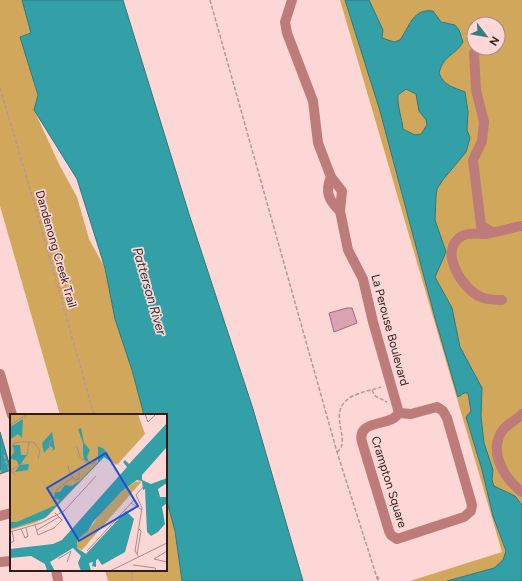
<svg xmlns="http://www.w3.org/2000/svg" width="522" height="581" font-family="Figtree,sans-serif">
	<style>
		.green { fill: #d1a85b; fill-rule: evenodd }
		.water { fill: #339fa7; stroke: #32787d; fill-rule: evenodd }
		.building { fill: #dba3b1; stroke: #9f6c7a }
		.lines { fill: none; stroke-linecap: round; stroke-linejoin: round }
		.path { stroke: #b69795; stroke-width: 1.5; stroke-dasharray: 4 2; stroke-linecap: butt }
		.minor { stroke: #bd7c7a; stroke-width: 10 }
		.labels { text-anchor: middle; stroke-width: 3.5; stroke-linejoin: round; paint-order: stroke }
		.street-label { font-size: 12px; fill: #311c1b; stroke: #fcd7d5 }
		.water-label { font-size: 13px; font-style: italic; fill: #233b3d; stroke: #fcd7d5 }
		.inset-road { fill: none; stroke: #ab8c8b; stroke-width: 1 }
		.view { fill: #1d4ed8; fill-opacity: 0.15; stroke: #1d4ed8; stroke-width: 2 }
		.inset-edge { fill: none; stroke: #311c1b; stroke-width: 2 }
	</style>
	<rect width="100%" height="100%" fill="#fcd7d5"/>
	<g class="green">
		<path d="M0,0H22L32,33L20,37L38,95L34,110L60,166L77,197L89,239L105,268L115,319L132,370L144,415H60L0,206Z"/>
		<path d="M340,0H522V581H410L502,552ZM474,24H498V48H474Z"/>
		<path d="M166,498L175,531L182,581H108L105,570H166Z"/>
	</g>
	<g class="water">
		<path d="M22,0H123L189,214L253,409L303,581H182L175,531L166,498V415H144L132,370L115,319L105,268L77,179L34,110L38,95L20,37L31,33Z"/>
		<path d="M345,0H369L383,30L382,38L394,42L400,40C410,26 413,8 433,11L441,22L455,25L459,30L463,42C454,57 444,54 439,73C444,86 453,87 465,92L468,112L467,130L470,138L466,152L442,181L437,189L436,196L435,220L446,252L435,277L452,308L460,347L482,388L481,416L484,443L493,470L492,480L494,486L515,496L522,505V581H447L494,568L503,560L506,551L493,516L482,470L466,417L471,411L468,393H464L458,397L435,318L380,111ZM406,89L416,94L419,111L426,120L427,125L421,134L415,135L403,129C402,118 397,106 398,95Z"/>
		<path d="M0,432L11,470L0,474Z"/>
	</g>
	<path class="building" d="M347,308H352L357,323L334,332L329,313Z"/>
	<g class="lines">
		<g class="path">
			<path d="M210,0L337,452L378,581"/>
			<path d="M0,88L33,199L94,415"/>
			<path d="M372,390L375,396L387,402"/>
			<path d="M337,452C353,441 325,412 351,397C360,392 372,390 381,387"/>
			<path d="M4,455L9,471"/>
			<path d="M0,470L1,473"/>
			<path d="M377,576L380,581"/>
			<path d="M132,581V570"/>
		</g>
		<g class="minor">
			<path d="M292,0L285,22L287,33L313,101L318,143L331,177L342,191L340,211L348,250L363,279L373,322L399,413"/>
			<path d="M474,53L476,90L484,122L482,141L473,160L481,226L492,232"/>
			<path d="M331,177C325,191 328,200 340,211"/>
			<path d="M502,300C495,300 488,300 481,297C463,290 437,250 462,236C470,232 478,234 486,234C498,232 510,228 522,226"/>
			<path d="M0,374L12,415"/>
			<path d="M437,407L443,411L447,418L472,505L471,511L464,517L397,539L391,535L389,531L362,442C357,423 380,425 392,419C395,418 397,415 399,413L411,414Z"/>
			<path d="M522,414C517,420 508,423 503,430C487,451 505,479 522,492"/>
			<path d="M0,516L11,513"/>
			<path d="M0,562L11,561"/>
			<path d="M56,570L58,580"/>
		</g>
	</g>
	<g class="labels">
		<g class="street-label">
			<text transform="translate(56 249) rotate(74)" y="4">Dandenong Creek Trail</text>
			<text transform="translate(390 330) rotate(75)" y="4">La Perouse Boulevard</text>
			<text transform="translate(389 482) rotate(73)" y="4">Crampton Square</text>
		</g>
		<g class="water-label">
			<text transform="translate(150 291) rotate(74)" y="5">Patterson River</text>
		</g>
	</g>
	<g transform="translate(10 414)">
		<rect width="157" height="157" fill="#fcd7d5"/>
		<path d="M0,0H128L135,20L107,51L94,43L37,103L25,109L0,116ZM132,67L72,136L67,134V126L78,117L90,100L112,77L125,68Z" fill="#d1a85b"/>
		<path d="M13,5L12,24L8,20L1,25L0,13ZM157,9L156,34L132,61V66L141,70L157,64V69L148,75L150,83H157V89L152,93L155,110L148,118L141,122L137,118L135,75L133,76L132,67L127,66L112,77L83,108L78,117L67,126V134L76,140L116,97L124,105L115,138L92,151L88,145L86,146V153L82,152L83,148L79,149L81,157H71L68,149L71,142L63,134L40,148L45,157H37L35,150L21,142L0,144V135L43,130L52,126L117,53L113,48L115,46L119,50ZM71,14L74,29L80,36L77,43L79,48L74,46L73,40V29L68,15ZM42,18L45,35L42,37L43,34L40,32L34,39L32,29ZM3,31H10L11,41H17L10,51L19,50L18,56L5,58L9,52L7,47L0,44L4,38ZM88,32L94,35L104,50L94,43L35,104L0,115L1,108H7L46,91L50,86L44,84L45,78H50L55,71L62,72L71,66L88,48Z" fill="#339fa7"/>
		<path class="inset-road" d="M135,0L138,8L146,0M0,11L18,0M3,28H23L30,36L28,45M67,33L70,43L75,48L84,50L87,42M39,36L40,27L44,25M18,38L17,41L19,28M0,39L3,30L9,28M58,51L60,60L65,66L69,65V58M5,61L1,56L13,49M46,76L63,63M121,89L132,96M25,111L28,121L44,114L52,106L45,99M11,115L15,124L18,122L16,114M27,116L49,103M0,118L31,109L54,97L86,62M0,129L4,127L2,117M77,137L124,86M157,137L144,145L157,148M127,140L131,117L129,115M129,143L125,137L132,94L126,81L134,72M48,145L61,137L57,148M123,151L145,154L146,157M100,157L157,129"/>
		<path class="view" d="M96,39L128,92L69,127L37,74Z"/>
		<rect width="157" height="157" class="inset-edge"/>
	</g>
	<g transform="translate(486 36) rotate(121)"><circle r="19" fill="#fcd7d5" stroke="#ab8c8b"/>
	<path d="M0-3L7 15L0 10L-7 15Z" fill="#337c81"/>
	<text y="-6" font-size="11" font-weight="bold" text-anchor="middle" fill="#311c1b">N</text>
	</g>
</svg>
